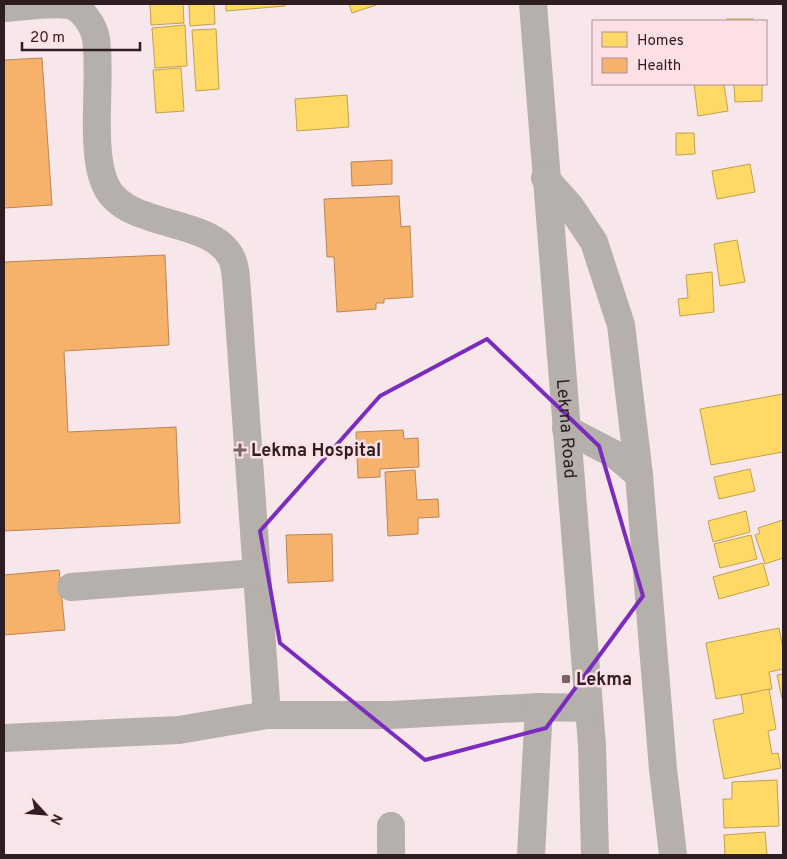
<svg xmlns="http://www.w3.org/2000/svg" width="787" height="859" font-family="Overpass,sans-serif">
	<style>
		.homes { fill: #ffd966; stroke: #c0a151 }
		.health { fill: #f6b26b; stroke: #ba8555 }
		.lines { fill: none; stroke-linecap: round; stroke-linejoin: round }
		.minor { stroke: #b6b0ac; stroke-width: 28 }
		.marked { fill: none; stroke: #7b2cbf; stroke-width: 4; stroke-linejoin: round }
		.poi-dot { fill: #746367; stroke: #fde0e6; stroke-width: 2 }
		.labels { text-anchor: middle; stroke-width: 5; stroke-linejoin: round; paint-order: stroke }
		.street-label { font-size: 18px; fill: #2e1d21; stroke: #fde0e6 }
		.poi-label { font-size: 18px; font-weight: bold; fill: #2e1d21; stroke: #fde0e6; text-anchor: start }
	</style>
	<rect width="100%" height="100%" fill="#f7e6ea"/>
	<g class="homes">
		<path d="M150,4H183L184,23L151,25Z"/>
		<path d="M189,4H214L215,24L190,26Z"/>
		<path d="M226,4H285V6L226,11Z"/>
		<path d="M349,4H379L352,13Z"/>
		<rect x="727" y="19" width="26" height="2"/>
		<path d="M185,25L187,66L155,68L152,28Z"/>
		<path d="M216,29L219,89L196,91L192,30Z"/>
		<path d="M181,68L184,111L156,113L153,70Z"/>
		<path d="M694,84H724L728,111L698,116Z"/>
		<path d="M734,84H762V101L735,102Z"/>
		<path d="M347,95L349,127L297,131L295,99Z"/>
		<path d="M676,133H694L695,154L676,155Z"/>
		<path d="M750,164L755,192L717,199L712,171Z"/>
		<path d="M737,240L745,282L720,286L714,244Z"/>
		<path d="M712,272L714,312L680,316L678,299L688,298L686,275Z"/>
		<path d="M783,394V452L711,465L700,409Z"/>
		<path d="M750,469L755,491L719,499L714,477Z"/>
		<path d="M746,511L750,532L713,542L708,521Z"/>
		<path d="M783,520V558L765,564L755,535L760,533L758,528Z"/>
		<path d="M751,535L757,559L720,568L714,544Z"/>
		<path d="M763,563L769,585L719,599L713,577Z"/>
		<path d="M779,628L783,648V669L769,672L772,689L716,699L706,643Z"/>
		<path d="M783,674V697L782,698L777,675Z"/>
		<path d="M769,689L776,729L768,731L772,754L778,753L781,768L724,779L713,720L744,713L741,695Z"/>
		<path d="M777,780L779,826L724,828L723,799H732V782Z"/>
		<path d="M765,832L767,855H725L724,835Z"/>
	</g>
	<g class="health">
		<path d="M42,58L52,205L4,208V60Z"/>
		<path d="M392,160V184L352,186L351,162Z"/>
		<path d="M399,196L401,227L410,226L413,297L384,299V303H376V309L337,312L334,257H327L324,199Z"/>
		<path d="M165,255L169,345L64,351L68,432L176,427L180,523L4,531V262Z"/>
		<path d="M403,430L404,439L418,438L419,467L380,469V477L358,478L356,432Z"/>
		<path d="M415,470L417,500L438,499L439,517L418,518V534L388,536L385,472Z"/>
		<path d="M332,534L333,581L288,583L286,535Z"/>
		<path d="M59,570L65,630L4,635V575Z"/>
	</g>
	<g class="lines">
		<g class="minor">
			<path id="s1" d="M533,4L592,745L595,855"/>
			<path d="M4,8C21,7 53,2 68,5C82,7 94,26 96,39C102,79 89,152 106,186C126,229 210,217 231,257C236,266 236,281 237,291L267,715"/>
			<path d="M545,178L570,206L594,242L621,325L639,475L663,769L673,855"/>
			<path d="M566,429L614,454L639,475"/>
			<path d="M71,587L257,573"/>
			<path d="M4,738L179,730L267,715H391L539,707L589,708"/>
			<path d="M391,855V826"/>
			<path d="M531,855L539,707"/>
		</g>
	</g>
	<path class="marked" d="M487,339L599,446L643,596L546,728L425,760L280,643L260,531L380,396Z"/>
	<g class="poi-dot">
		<path d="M237.5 442.5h5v5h5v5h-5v5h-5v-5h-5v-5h5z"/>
		<rect x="561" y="674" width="10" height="10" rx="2.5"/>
	</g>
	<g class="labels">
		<g class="street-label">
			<text dy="6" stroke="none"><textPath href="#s1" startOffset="426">Lekma Road</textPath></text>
		</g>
		<g class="poi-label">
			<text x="251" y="456">Lekma Hospital</text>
			<text x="576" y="685">Lekma</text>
		</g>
	</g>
	<rect width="787" height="859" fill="none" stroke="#2e1d21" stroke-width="10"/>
	<rect x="592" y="20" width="175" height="65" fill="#fde0e6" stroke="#aa9297"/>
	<rect x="602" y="32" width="25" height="15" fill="#ffd966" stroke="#aa9297"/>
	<text x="637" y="45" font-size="15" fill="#2e1d21">Homes</text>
	<rect x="602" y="58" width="25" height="15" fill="#f6b26b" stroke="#aa9297"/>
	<text x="637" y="70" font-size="15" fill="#2e1d21">Health</text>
	<g transform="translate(45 814) rotate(116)" stroke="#fde0e6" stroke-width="4" paint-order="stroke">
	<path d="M0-4L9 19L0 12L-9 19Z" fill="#2e1d21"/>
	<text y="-8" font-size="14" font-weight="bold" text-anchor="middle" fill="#2e1d21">N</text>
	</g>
	<path d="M22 42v8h118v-8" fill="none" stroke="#2e1d21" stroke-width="2.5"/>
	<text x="30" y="42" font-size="15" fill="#2e1d21" stroke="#fde0e6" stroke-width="4" paint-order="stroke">20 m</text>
</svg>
